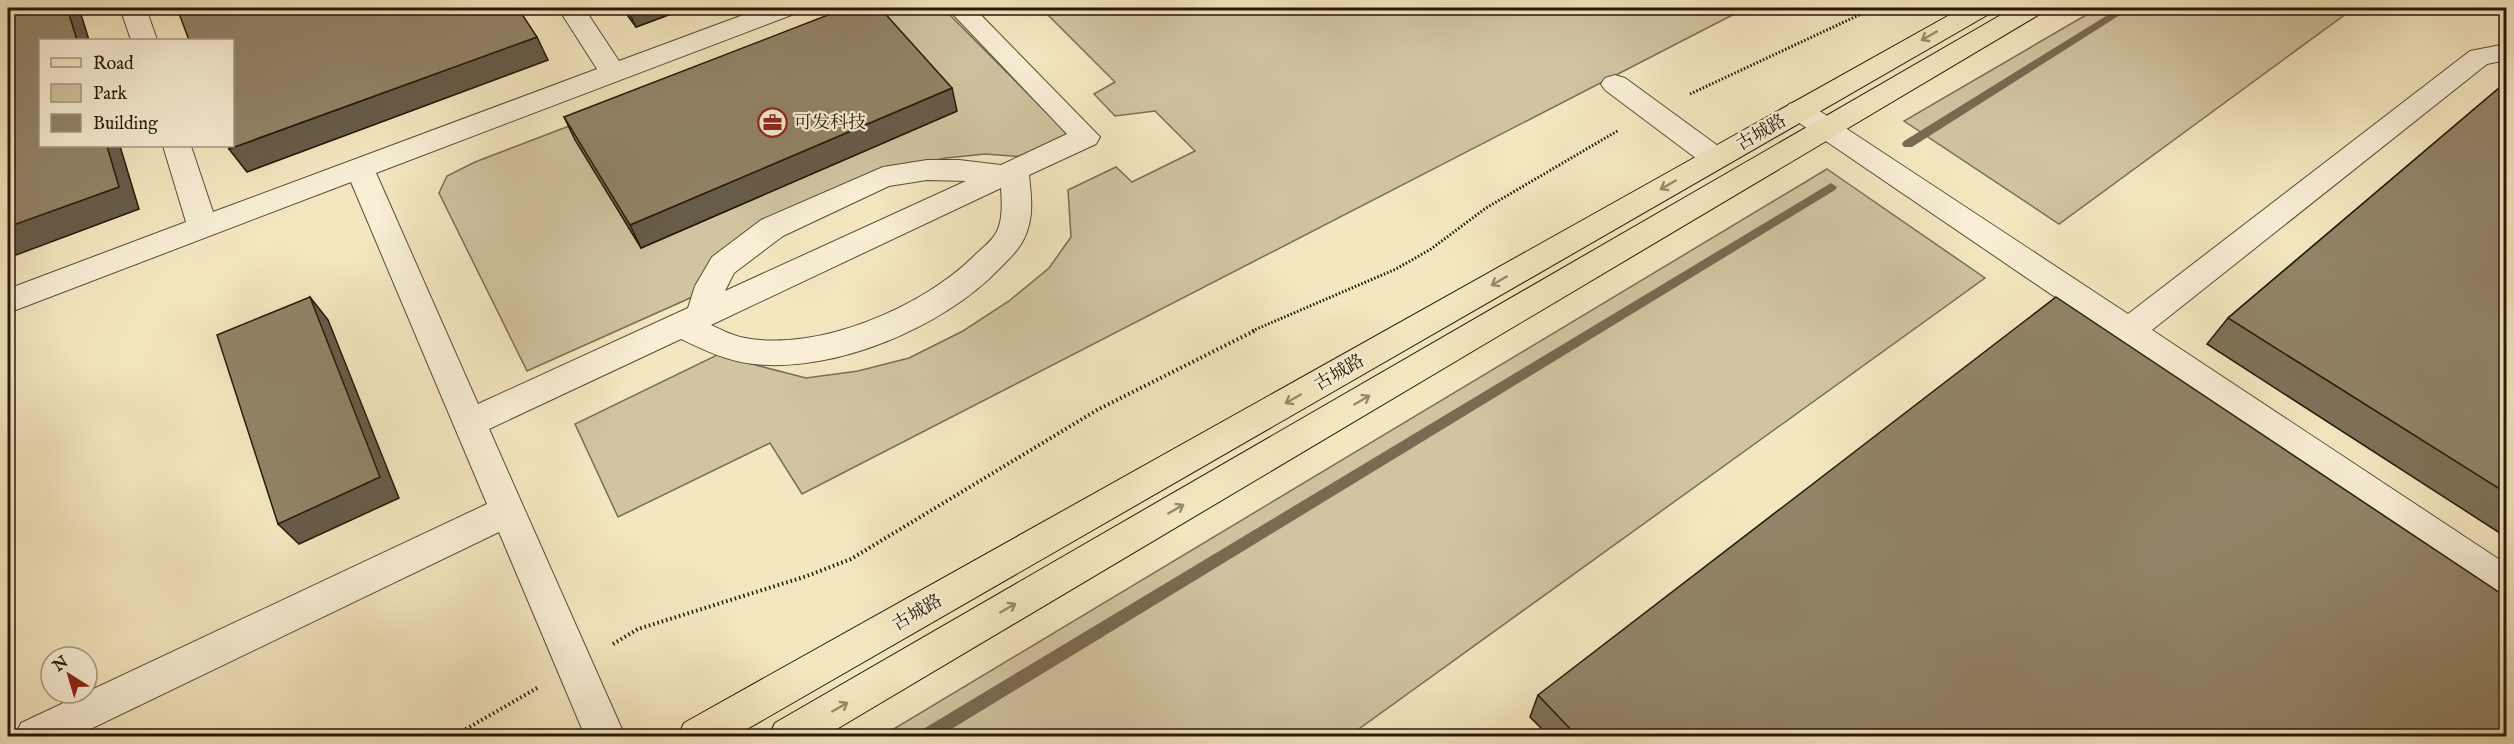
<svg xmlns="http://www.w3.org/2000/svg" width="2514" height="744" font-family="'IM FELL English','Noto Serif SC',serif">
	<style>
		.green { fill: #d1c4a1; stroke: #7c6e54; stroke-width: 1.5 }
		.lines { fill: none; stroke-linecap: round; stroke-linejoin: round }
		.stream { fill: #796a51; fill-rule: evenodd }
		.minor-casing { stroke: #5b4c36; stroke-width: 2 }
		.major-casing { stroke: #281808; stroke-width: 2 }
		.path-far1 { stroke: #281808; stroke-width: 3; stroke-dasharray: 1.5 2; stroke-linecap: butt }
		.path { stroke: #281808; stroke-width: 4; stroke-dasharray: 1.5 3; stroke-linecap: butt }
		.minor { fill: #f8efd6; fill-rule: evenodd }
		.major { fill: #f4e7c0; fill-rule: evenodd }
		.wall { fill: #7e7259; stroke: #281808; stroke-width: 1.5 }
		.shaded-wall { fill: #665c49; stroke: #281808; stroke-width: 1.5 }
		.building { fill: #928468; stroke: #281808; stroke-width: 1.5 }
		.oneway { stroke: #988a6d }
		.labels { text-anchor: middle; stroke-width: 4.5; stroke-linejoin: round; paint-order: stroke }
		.poi-label { font-size: 18px; fill: #281808; stroke: #f8efd6; text-anchor: start }
		.street-label { font-size: 18px; fill: #281808; stroke: #f8efd6 }
	</style>
	<rect width="100%" height="100%" fill="#f4e7c0"/>
	<filter id="stains"><feTurbulence type="fractalNoise" baseFrequency=".00333" numOctaves="4"/><feColorMatrix values="0 0 0 0 .2 0 0 0 0 .09 0 0 0 0 .02 0 0 0 .5 -.17"/></filter>
	<radialGradient id="worn" r=".72"><stop offset=".6" stop-color="#630" stop-opacity="0"/><stop offset="1" stop-color="#630" stop-opacity=".3"/></radialGradient>
	<g class="green">
		<path d="M878,8H943L1071,137L1026,157L985,154L946,158L903,166L756,232L703,289L690,298L527,371L439,193L447,176L475,162Z"/>
		<path d="M1041,8H1746L802,494L770,443L618,517L575,424L717,355L806,378L858,371L909,358L963,331L1009,301L1049,268L1071,237L1068,190L1116,167L1132,182L1195,151L1155,111L1115,116L1094,94L1115,82Z"/>
		<path d="M2098,8H2354L2059,224L1904,121Z"/>
		<path d="M1827,169L1985,278L1349,736H882Z"/>
	</g>
	<g class="lines">
		<g class="stream">
			<path d="M2119,8H2131L1912,147H1904L1902,144L1904,141Z"/>
			<path d="M1831,183L1837,187L1835,190L940,736H918L920,731Z"/>
		</g>
		<defs>
			<g id="minor">
				<path d="M120,8H146L157,40H131Z"/>
				<path d="M558,8H584L619,61L762,8H798L794,14L376,173L478,404L688,308L695,286L712,257L761,220L883,167L927,160H959L1001,165L1067,134L947,8H974L1100,137L1096,144L1029,175C1031,195 1034,215 1026,234C1021,248 1009,259 998,270C943,327 835,373 754,364C729,362 704,350 681,339L489,429L625,736H585L499,532L76,736H15L21,723L487,504L351,182L8,313V289L186,222L163,146H191L213,212L597,69ZM927,180L966,181L725,291L734,273L783,236L889,186ZM1001,188C1002,202 1003,221 996,233C991,242 981,249 974,256C923,307 818,352 745,338C733,336 722,330 711,325Z"/>
				<path d="M2506,44V60L2487,64L2152,330L2506,564V600L2493,595L1789,116L1785,110L1789,104L1799,101L1809,104L2128,314L2470,51Z"/>
				<path d="M1615,75L1625,78L1725,151L1729,158L1725,165L1715,168L1705,165L1605,90L1601,84L1605,78Z"/>
			</g>
			<g id="major">
				<path d="M1962,8H1993L1989,14L735,736H678L684,723Z"/>
				<path d="M2013,8H2044L2040,14L825,736H769L775,723Z"/>
			</g>
		</defs>
		<use href="#minor" class="minor-casing"/>
		<use href="#major" class="major-casing"/>
		<g class="path-far1">
			<path d="M1690,94L1874,8"/>
			<path d="M1252,331L1396,269L1431,249L1486,208L1619,130"/>
		</g>
		<g class="path">
			<path d="M613,644L638,629L807,576L851,559L1097,410L1256,330"/>
			<path d="M454,736L539,687"/>
		</g>
		<use href="#minor" class="minor"/>
		<use href="#major" class="major"/>
	</g>
	<g class="wall">
		<path d="M622,8H687L636,27Z"/>
		<path d="M2506,82V537L2207,344L2228,318Z"/>
		<path d="M957,111L641,248L575,140L564,117Z"/>
		<path d="M1538,695L2506,736H1549L1530,717Z"/>
	</g>
	<g class="shaded-wall">
		<path d="M67,8H79L89,40H77Z"/>
		<path d="M627,8H687L636,27Z"/>
		<path d="M537,37L548,60L247,172L229,149Z"/>
		<path d="M952,88L957,111L641,248L630,225Z"/>
		<path d="M107,146H120L139,209L8,258V227Z"/>
		<path d="M310,297L328,320L399,498L299,544L278,524Z"/>
	</g>
	<g class="building">
		<path d="M8,8H67L77,40H40V146H107L119,187L8,227Z"/>
		<path d="M177,8H518L537,37L229,149L228,146H232V40H189Z"/>
		<path d="M846,8H880L952,88L630,225L564,117Z"/>
		<path d="M2506,82V493L2228,318Z"/>
		<path d="M310,297L380,477L278,524L217,335Z"/>
		<path d="M2056,297L2506,597V736H1577L1538,695Z"/>
	</g>
	<defs><path id="oneway-shaft" d="M-6 0H5M1.5-3L5.5 0L1.5 3" fill="none" stroke-width="1.6" stroke-linecap="round" stroke-linejoin="round" transform="scale(1.5)"/></defs>
	<g class="oneway">
		<use href="#oneway-shaft" transform="translate(1929 36) rotate(150)"/>
		<use href="#oneway-shaft" transform="translate(1668 185) rotate(150)"/>
		<use href="#oneway-shaft" transform="translate(1499 281) rotate(150)"/>
		<use href="#oneway-shaft" transform="translate(1293 399) rotate(150)"/>
		<use href="#oneway-shaft" transform="translate(1362 400) rotate(-30)"/>
		<use href="#oneway-shaft" transform="translate(1176 509) rotate(-30)"/>
		<use href="#oneway-shaft" transform="translate(1008 608) rotate(-30)"/>
		<use href="#oneway-shaft" transform="translate(840 707) rotate(-30)"/>
	</g>
	<defs>
		<symbol id="office-ring" viewBox="-11 -11 22 22"><circle r="9.5" fill="#f8efd6" stroke="#8f2418" stroke-width="1.5"/><path d="M-6-3h4V-5.5h4V-3h4V5H-6ZM-1-4.5V-3h2v-1.5ZM-6 0V1H6V0Z" fill="#8f2418"/></symbol>
	</defs>
	<g fill-rule="evenodd">
		<use href="#office-ring" x="756" y="106" width="33" height="33"/>
	</g>
	<g class="labels">
		<g class="poi-label">
			<text x="794" y="128">可发科技</text>
		</g>
		<g class="street-label">
			<text transform="translate(1761 132) rotate(-30)" y="6">古城路</text>
			<text transform="translate(1339 372) rotate(-30)" y="6">古城路</text>
			<text transform="translate(917 612) rotate(-30)" y="6">古城路</text>
		</g>
	</g>
	<rect width="2514" height="744" fill="none" stroke="#f4e7c0" stroke-width="30"/>
	<rect x="9" y="9" width="2496" height="726" fill="none" stroke="#281808" stroke-width="3"/>
	<rect x="15" y="15" width="2484" height="714" fill="none" stroke="#281808" stroke-width="1.5"/>
	<rect x="39" y="39" width="195" height="108" fill="#f8efd6" stroke="#a59984" stroke-width="1.5"/>
	<rect x="51" y="58" width="30" height="9" fill="#f4e7c0" stroke="#a59984" stroke-width="1.5"/>
	<text x="93" y="69" font-size="18" fill="#281808">Road</text>
	<rect x="51" y="84" width="30" height="18" fill="#d1c4a1" stroke="#a59984" stroke-width="1.5"/>
	<text x="93" y="99" font-size="18" fill="#281808">Park</text>
	<rect x="51" y="114" width="30" height="18" fill="#928468" stroke="#a59984" stroke-width="1.5"/>
	<text x="93" y="129" font-size="18" fill="#281808">Building</text>
	<g transform="translate(69 675) rotate(323)"><circle r="28" fill="#f8efd6" stroke="#a59984" stroke-width="1.5"/>
	<path d="M0-4.5L10 22L0 15L-10 22Z" fill="#8f2418"/>
	<text y="-9" font-size="16" font-weight="bold" text-anchor="middle" fill="#281808">N</text>
	</g>
	<rect width="100%" height="100%" filter="url(#stains)"/>
	<rect width="100%" height="100%" fill="url(#worn)"/>
</svg>
